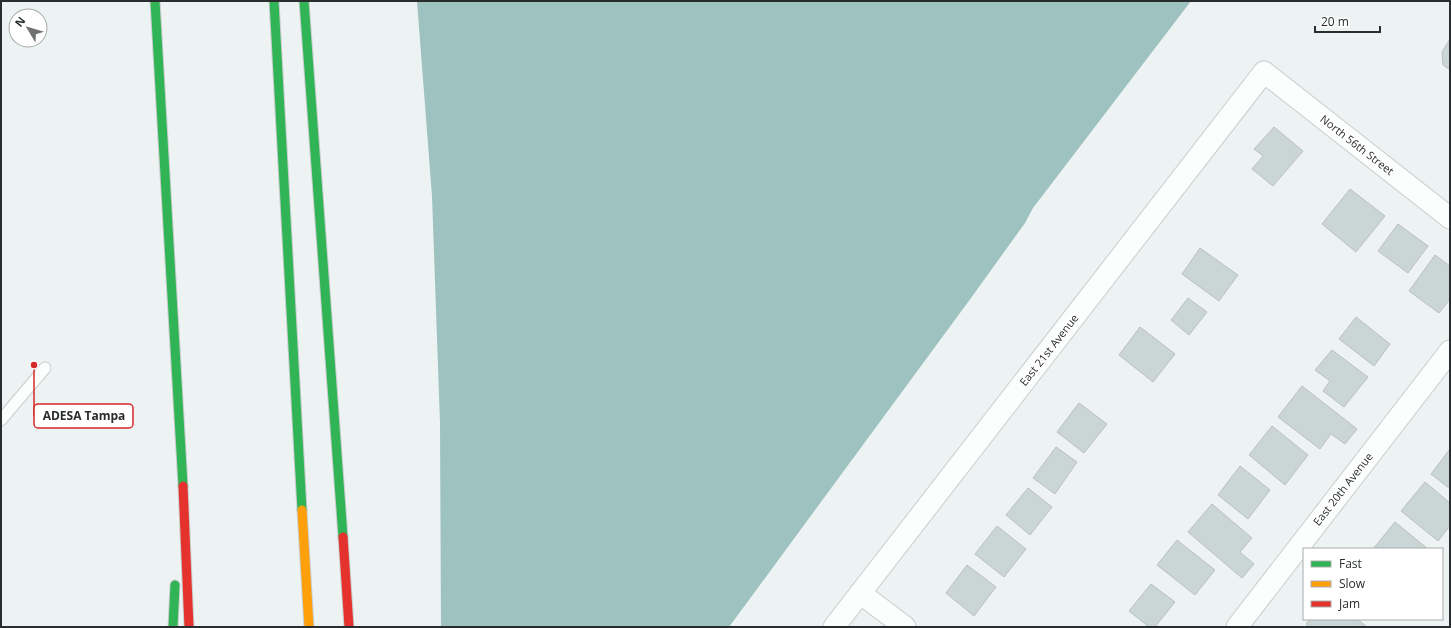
<svg xmlns="http://www.w3.org/2000/svg" width="1451" height="628" font-family="'Open Sans',sans-serif">
	<style>
		.water { fill: #9dc2bf }
		.building { fill: #cad6d5; stroke: #bcc0bf }
		.lines { fill: none; stroke-linecap: round; stroke-linejoin: round }
		.lane-casing { stroke: #c9cdcd; stroke-width: 13 }
		.street-casing { stroke: #c9cdcd; stroke-width: 23 }
		.fast-casing { stroke: #c9cdcd; stroke-width: 11 }
		.slow-casing { stroke: #c9cdcd; stroke-width: 11 }
		.jam-casing { stroke: #c9cdcd; stroke-width: 11 }
		.lane { stroke: #fcfdfd; stroke-width: 11 }
		.street { stroke: #fcfdfd; stroke-width: 21 }
		.fast { stroke: #30b455; stroke-width: 9 }
		.slow { stroke: #ff9f0a; stroke-width: 9 }
		.jam { stroke: #e5322d; stroke-width: 9 }
		.labels { text-anchor: middle; stroke-width: 3; stroke-linejoin: round; paint-order: stroke }
		.street-label { font-size: 11px; fill: #292d2d; stroke: #fff }
		.leader { fill: none; stroke: #d62828; stroke-width: 1.5 }
		.callout-dot { fill: #d62828; stroke: #fff; stroke-width: 1.5 }
		.callout { fill: #fff; stroke: #d62828; stroke-width: 1.5 }
		.callout-label { font-size: 12px; text-anchor: middle; font-weight: bold; fill: #292d2d }
	</style>
	<rect width="100%" height="100%" fill="#edf2f2"/>
	<path class="water" d="M417,1H1191L1033,208L1025,223L971,298L729,627H441L440,423L432,196Z"/>
	<g class="building">
		<path d="M1450,39V70L1443,65L1442,52Z"/>
		<path d="M1274,127L1303,151L1273,186L1252,169L1263,156L1254,149Z"/>
		<path d="M1350,189L1385,216L1356,252L1322,224Z"/>
		<path d="M1398,224L1428,246L1408,273L1378,251Z"/>
		<path d="M1200,248L1238,275L1219,301L1182,274Z"/>
		<path d="M1435,255L1450,266V299L1439,313L1409,291Z"/>
		<path d="M1188,298L1207,312L1189,335L1171,320Z"/>
		<path d="M1356,317L1390,344L1374,366L1339,339Z"/>
		<path d="M1140,327L1175,354L1153,382L1119,355Z"/>
		<path d="M1332,350L1368,377L1344,407L1323,391L1330,381L1315,370Z"/>
		<path d="M1302,386L1357,429L1345,444L1331,434L1320,449L1278,417Z"/>
		<path d="M1079,403L1107,424L1084,453L1057,432Z"/>
		<path d="M1272,426L1308,455L1285,485L1249,455Z"/>
		<path d="M1056,447L1077,462L1055,494L1033,478Z"/>
		<path d="M1450,449V489L1431,474Z"/>
		<path d="M1240,466L1270,490L1248,519L1218,495Z"/>
		<path d="M1425,482L1450,503V526L1438,541L1401,511Z"/>
		<path d="M1028,488L1052,507L1030,535L1006,515Z"/>
		<path d="M1212,504L1252,538L1240,552L1254,564L1242,578L1188,532Z"/>
		<path d="M1395,522L1428,549H1373Z"/>
		<path d="M997,526L1026,549L1004,577L975,554Z"/>
		<path d="M1177,540L1215,570L1195,595L1157,565Z"/>
		<path d="M967,565L996,587L974,616L946,593Z"/>
		<path d="M1151,584L1175,602L1155,627H1149L1129,611Z"/>
		<path d="M1310,619H1357L1367,627H1309L1306,624Z"/>
	</g>
	<g class="lines">
		<defs>
			<path id="lane" d="M1,420L45,368"/>
			<g id="street">
				<path d="M860,593L905,627"/>
				<path d="M834,627L1264,72L1450,218"/>
				<path d="M1237,627L1450,351"/>
			</g>
			<g id="fast">
				<path d="M155,1L183,486"/>
				<path d="M274,1L302,510"/>
				<path d="M304,1L343,537"/>
				<path d="M173,627L175,585"/>
			</g>
			<path id="slow" d="M302,510L309,627"/>
			<g id="jam">
				<path d="M183,486L189,627"/>
				<path d="M343,537L349,627"/>
			</g>
		</defs>
		<use href="#lane" class="lane-casing"/>
		<use href="#street" class="street-casing"/>
		<use href="#fast" class="fast-casing"/>
		<use href="#slow" class="slow-casing"/>
		<use href="#jam" class="jam-casing"/>
		<use href="#lane" class="lane"/>
		<use href="#street" class="street"/>
		<use href="#fast" class="fast"/>
		<use href="#slow" class="slow"/>
		<use href="#jam" class="jam"/>
	</g>
	<g class="labels">
		<g class="street-label">
			<text transform="translate(1357 145) rotate(38)" y="4">North 56th Street</text>
			<text transform="translate(1049 350) rotate(-52)" y="4">East 21st Avenue</text>
			<text transform="translate(1343 489) rotate(-52)" y="4">East 20th Avenue</text>
		</g>
	</g>
	<path class="leader" d="M34 365L34 416"/>
	<circle class="callout-dot" cx="34" cy="365" r="4"/>
	<rect class="callout" x="34" y="404" width="99" height="24" rx="4"/>
	<g class="callout-label">
		<text x="84" y="420">ADESA Tampa</text>
	</g>
	<rect width="1451" height="628" fill="none" stroke="#292d2d" stroke-width="4"/>
	<rect x="1303" y="548" width="140" height="72" fill="#ffffff" stroke="#a9abab"/>
	<rect x="1311" y="561" width="20" height="6" fill="#30b455" stroke="#a9abab"/>
	<text x="1339" y="568" font-size="12" fill="#292d2d">Fast</text>
	<rect x="1311" y="581" width="20" height="6" fill="#ff9f0a" stroke="#a9abab"/>
	<text x="1339" y="588" font-size="12" fill="#292d2d">Slow</text>
	<rect x="1311" y="601" width="20" height="6" fill="#e5322d" stroke="#a9abab"/>
	<text x="1339" y="608" font-size="12" fill="#292d2d">Jam</text>
	<g transform="translate(28 28) rotate(308)"><circle r="19" fill="#ffffff" stroke="#a9abab"/>
	<path d="M0-3L7 15L0 10L-7 15Z" fill="#6e7272"/>
	<text y="-6" font-size="11" font-weight="bold" text-anchor="middle" fill="#292d2d">N</text>
	</g>
	<path d="M1315 26v6h65v-6" fill="none" stroke="#292d2d" stroke-width="2"/>
	<text x="1321" y="26" font-size="12" fill="#292d2d" stroke="#ffffff" stroke-width="3" paint-order="stroke">20 m</text>
</svg>
